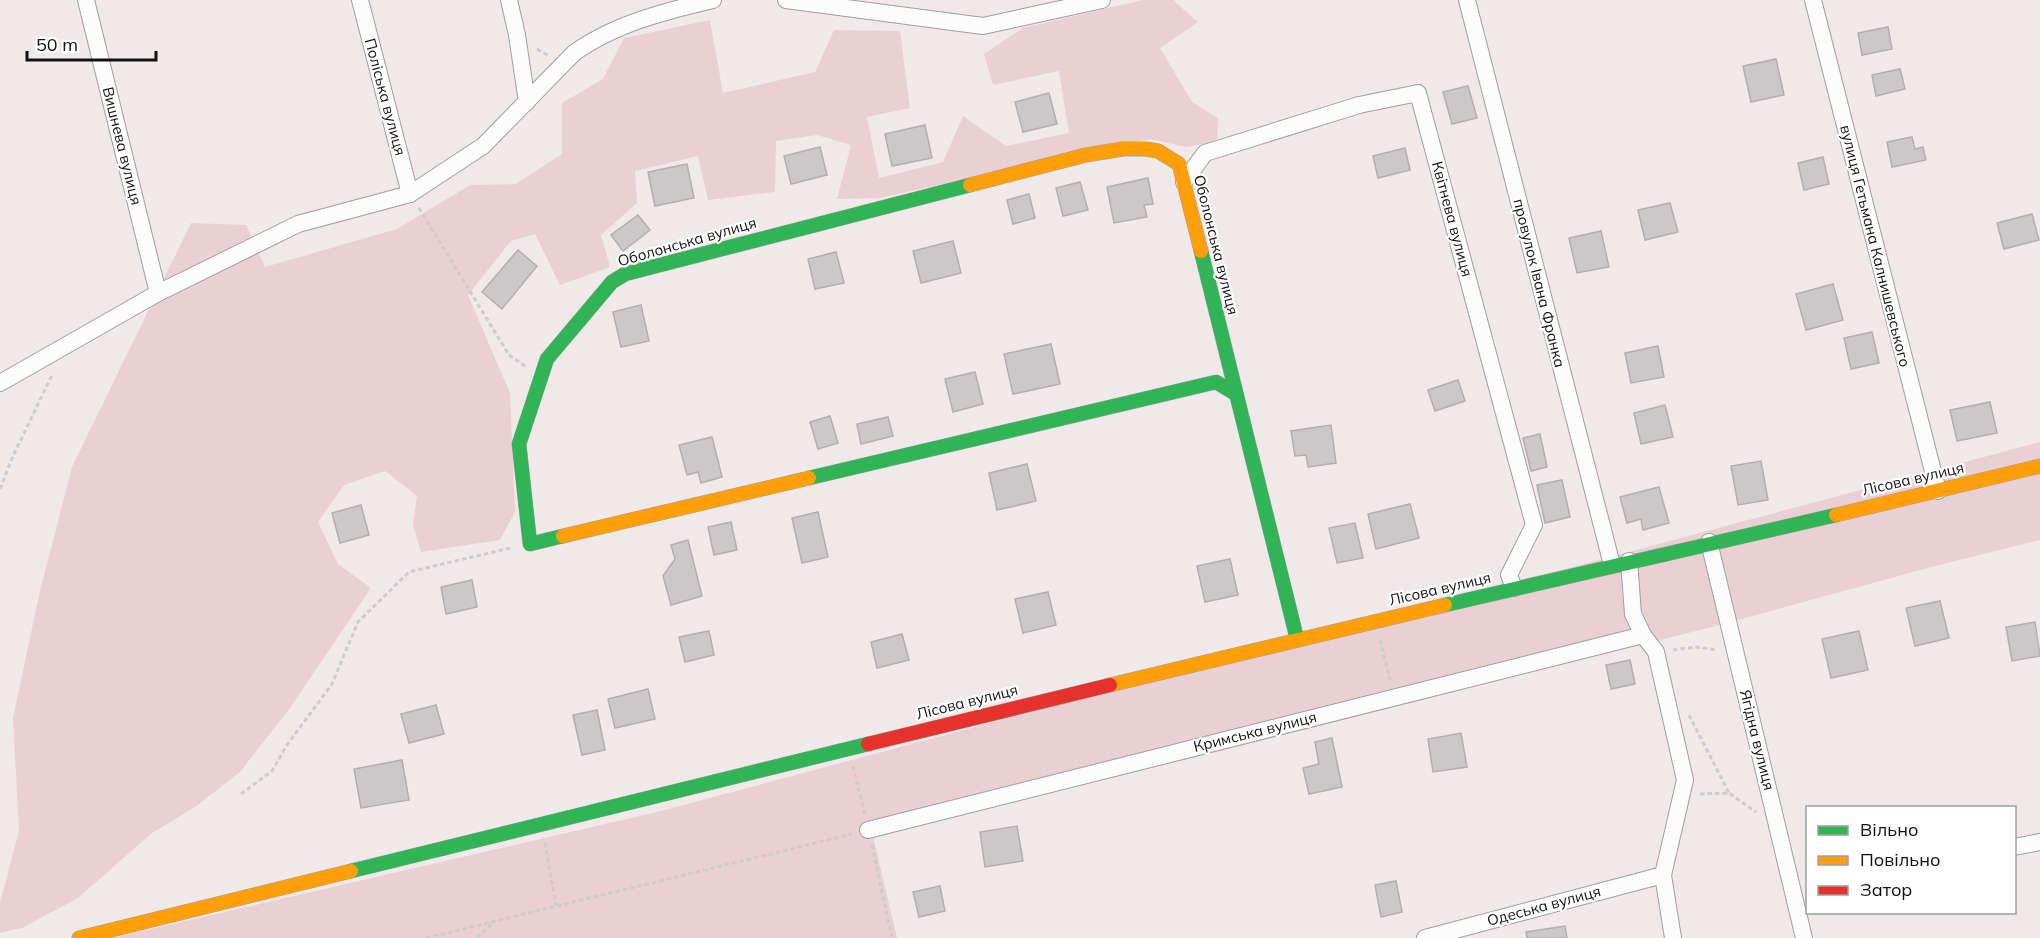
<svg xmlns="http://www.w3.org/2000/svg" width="2040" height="938" font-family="Mulish,sans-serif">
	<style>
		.green { fill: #ead0d3 }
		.building { fill: #ccc7c8; stroke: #b3aeaf; stroke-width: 1.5 }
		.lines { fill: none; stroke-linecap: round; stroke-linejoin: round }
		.street-casing { stroke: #a29d9e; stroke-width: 18 }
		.fast-casing { stroke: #a29d9e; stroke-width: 15 }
		.slow-casing { stroke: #a29d9e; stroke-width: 15 }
		.jam-casing { stroke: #a29d9e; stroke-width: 15 }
		.path { stroke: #cecccc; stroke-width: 3; stroke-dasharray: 4.5 3; stroke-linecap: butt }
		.street { stroke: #fdfcfc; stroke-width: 16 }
		.fast { stroke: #30b455; stroke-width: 14 }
		.slow { stroke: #ff9f0a; stroke-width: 14 }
		.jam { stroke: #e5322d; stroke-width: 14 }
		.labels { text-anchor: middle; stroke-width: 4.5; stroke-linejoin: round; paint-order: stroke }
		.street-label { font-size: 15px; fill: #141011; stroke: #fff }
	</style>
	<rect width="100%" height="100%" fill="#efe9ea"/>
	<g class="green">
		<path d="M1143,0H1173L1198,22L1160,48L1192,102L1218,118L1217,142L1186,147L1150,139L879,198L837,199L851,145L817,135L776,141L775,192L708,200L698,156L635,171L637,203L601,235L610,267L560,285L535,234L511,241L468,295L510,393L515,512L500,540L421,552L413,525L417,496L385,471L344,485L318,522L338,564L371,588L290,708L240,772L195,807L152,833L78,898L22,928L0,933V903L19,831L13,718L39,595L72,467L191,223L246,225L265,267L397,229L470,185L516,184L562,154V103L603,79L624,38L710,20L723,93L815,72L834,30L900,31L910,108L867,117L879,178L943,162L963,116L1006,146L1069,133L1059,71L993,85L984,54L1023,28Z"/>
		<path d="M2040,442V540L1935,566L1720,625L873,836L897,938H112L661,811Z"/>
	</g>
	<g class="building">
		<path d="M1888,27L1892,49L1862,55L1858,33Z"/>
		<path d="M1776,59L1784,95L1751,102L1743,66Z"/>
		<path d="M1900,69L1905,89L1876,96L1872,75Z"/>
		<path d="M1468,86L1477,118L1452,124L1443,92Z"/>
		<path d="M1049,93L1057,124L1023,132L1015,102Z"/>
		<path d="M925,125L932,158L892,166L885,134Z"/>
		<path d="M1912,137L1915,149L1923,147L1926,160L1892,167L1887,142Z"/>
		<path d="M820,147L827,175L791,184L784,156Z"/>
		<path d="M1405,148L1410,170L1378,178L1373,156Z"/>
		<path d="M1823,157L1829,184L1804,190L1798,163Z"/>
		<path d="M687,164L694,198L655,206L648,172Z"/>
		<path d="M1148,178L1153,204L1144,205L1147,217L1114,223L1107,187Z"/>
		<path d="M1080,182L1088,210L1063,216L1056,188Z"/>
		<path d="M1029,194L1035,218L1013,224L1007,200Z"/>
		<path d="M1670,203L1678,232L1645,240L1638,210Z"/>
		<path d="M2032,214L2039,240L2004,249L1997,223Z"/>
		<path d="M638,215L650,230L623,251L611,235Z"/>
		<path d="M1601,231L1609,267L1577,273L1569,238Z"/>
		<path d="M953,241L961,273L921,283L913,251Z"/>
		<path d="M518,250L537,266L502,309L482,292Z"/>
		<path d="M836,252L844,283L815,289L808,259Z"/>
		<path d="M1833,284L1843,320L1806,330L1796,294Z"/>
		<path d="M641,305L649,341L621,347L613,312Z"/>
		<path d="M1872,332L1879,363L1851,369L1844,338Z"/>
		<path d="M1051,344L1060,384L1013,394L1004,354Z"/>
		<path d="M1658,346L1664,377L1631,383L1625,353Z"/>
		<path d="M975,372L983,404L953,412L945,379Z"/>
		<path d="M1458,380L1465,401L1435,411L1428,390Z"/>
		<path d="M1990,402L1997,433L1957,441L1950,410Z"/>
		<path d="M1665,405L1673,437L1641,444L1634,413Z"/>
		<path d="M830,416L838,443L818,449L810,422Z"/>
		<path d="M888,417L893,436L861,444L857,424Z"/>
		<path d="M1331,425L1336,463L1308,467L1306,455L1295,456L1291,431Z"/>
		<path d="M1540,434L1547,467L1531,471L1523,438Z"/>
		<path d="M712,437L722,477L701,483L698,472L687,475L679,445Z"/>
		<path d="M1761,461L1768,500L1738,505L1731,466Z"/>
		<path d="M1027,464L1036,501L997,510L989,473Z"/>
		<path d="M1562,480L1570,517L1545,523L1537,485Z"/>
		<path d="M1659,487L1669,523L1643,530L1641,519L1627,523L1620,497Z"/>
		<path d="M1410,504L1419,538L1376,549L1368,514Z"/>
		<path d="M361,505L369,535L340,543L332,513Z"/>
		<path d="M818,512L828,557L802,563L792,518Z"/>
		<path d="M731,522L737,550L714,555L708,527Z"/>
		<path d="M1355,523L1363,558L1337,563L1329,528Z"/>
		<path d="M688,540L702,596L671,605L663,576L675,559L671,545Z"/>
		<path d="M1230,559L1238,595L1205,602L1197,566Z"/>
		<path d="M472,580L477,607L446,614L441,587Z"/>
		<path d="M1048,592L1056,625L1023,633L1015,599Z"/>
		<path d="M1940,601L1949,638L1915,646L1906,608Z"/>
		<path d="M2035,622L2040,656L2012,661L2006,627Z"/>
		<path d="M709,631L714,655L685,662L679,637Z"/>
		<path d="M1859,631L1868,670L1831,678L1822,639Z"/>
		<path d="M902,634L909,660L877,668L871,642Z"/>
		<path d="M1630,660L1635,684L1611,689L1606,665Z"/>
		<path d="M648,689L655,719L615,728L608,699Z"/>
		<path d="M436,705L444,734L409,743L401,714Z"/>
		<path d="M597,710L605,750L582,755L573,715Z"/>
		<path d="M1461,733L1467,767L1433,772L1428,739Z"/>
		<path d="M1332,738L1342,787L1309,794L1303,768L1319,764L1315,742Z"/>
		<path d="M402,760L409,800L361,808L354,769Z"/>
		<path d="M1017,826L1023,861L985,867L980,832Z"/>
		<path d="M1396,881L1402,912L1381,917L1375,885Z"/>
		<path d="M940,886L945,911L919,917L913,892Z"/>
		<path d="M1565,926L1567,938H1527L1526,932Z"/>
	</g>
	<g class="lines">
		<defs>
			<g id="street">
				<path d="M86,0L158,293"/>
				<path d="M360,0L410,194"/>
				<path d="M509,0L517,35L527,102"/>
				<path d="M786,0L983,26L1102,0"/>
				<path d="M1467,0L1612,565"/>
				<path d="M1813,0L1938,491"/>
				<path d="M1184,182L1205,153L1359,105L1418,93L1534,525L1509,575L1514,588"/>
				<path d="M0,383L158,293L298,224L410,194L483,146L574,53C614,24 666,11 713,0"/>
				<path d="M1709,542L1804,938"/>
				<path d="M1629,561L1633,614L1643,635L1656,652L1685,780L1663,875L1673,938"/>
				<path d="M868,830L1643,635"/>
				<path d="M2014,847L2040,842"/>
				<path d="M1425,938L1663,875"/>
			</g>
			<g id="fast">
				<path d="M1201,251L1297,639"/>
				<path d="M809,478L1216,382L1236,394"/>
				<path d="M563,536L530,544L519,444L547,359L612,282L625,274L970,185"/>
				<path d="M1445,605L1836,515"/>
				<path d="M351,871L868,744"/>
			</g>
			<g id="slow">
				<path d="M970,185L1086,155L1123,149H1146L1158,151L1179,164L1201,251"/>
				<path d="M1836,515L2040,466"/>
				<path d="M563,536L809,478"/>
				<path d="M1110,685L1445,605"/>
				<path d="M79,938L351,871"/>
			</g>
			<path id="jam" d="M868,744L1110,685"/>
		</defs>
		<use href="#street" class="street-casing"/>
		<use href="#fast" class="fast-casing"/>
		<use href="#slow" class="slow-casing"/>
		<use href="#jam" class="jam-casing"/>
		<g class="path">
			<path d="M537,49L549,56"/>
			<path d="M419,208L509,355L525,366"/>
			<path d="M0,489L13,456L53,373"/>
			<path d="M1380,640L1391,683"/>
			<path d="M1673,650L1697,647L1717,650"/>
			<path d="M1689,715L1729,793"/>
			<path d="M853,766L865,815"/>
			<path d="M241,794L272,771L287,745L332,684L358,622L409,572L510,548"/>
			<path d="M1700,794L1729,793L1756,812"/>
			<path d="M545,843L556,906"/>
			<path d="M872,845L892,938"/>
			<path d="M426,938L852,834"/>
			<path d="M477,938L494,922"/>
		</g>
		<use href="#street" class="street"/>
		<use href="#fast" class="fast"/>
		<use href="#slow" class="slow"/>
		<use href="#jam" class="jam"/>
	</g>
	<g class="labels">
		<g class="street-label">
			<text transform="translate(385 97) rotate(75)" y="5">Поліська вулиця</text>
			<text transform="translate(122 146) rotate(76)" y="5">Вишнева вулиця</text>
			<text transform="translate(1452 219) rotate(75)" y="5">Квітнева вулиця</text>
			<text transform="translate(687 242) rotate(-16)" y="5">Оболонська вулиця</text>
			<text transform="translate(1216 245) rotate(76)" y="5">Оболонська вулиця</text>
			<text transform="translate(1875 246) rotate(76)" y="5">вулиця Гетьмана Калнишевського</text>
			<text transform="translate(1539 283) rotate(76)" y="5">провулок Івана Франка</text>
			<text transform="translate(1913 479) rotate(-13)" y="5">Лісова вулиця</text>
			<text transform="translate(1440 589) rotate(-13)" y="5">Лісова вулиця</text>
			<text transform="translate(967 702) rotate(-14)" y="5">Лісова вулиця</text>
			<text transform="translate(1255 732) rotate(-14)" y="5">Кримська вулиця</text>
			<text transform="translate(1757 740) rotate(76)" y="5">Ягідна вулиця</text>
			<text transform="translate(1544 906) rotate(-15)" y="5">Одеська вулиця</text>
		</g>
	</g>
	<rect x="1806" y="806" width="210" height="108" fill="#ffffff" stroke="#a19fa0" stroke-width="1.5"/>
	<rect x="1818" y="826" width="30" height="9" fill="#30b455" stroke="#a19fa0" stroke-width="1.5"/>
	<text x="1860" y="836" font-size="18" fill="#141011">Вільно</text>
	<rect x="1818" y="856" width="30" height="9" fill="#ff9f0a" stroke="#a19fa0" stroke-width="1.5"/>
	<text x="1860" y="866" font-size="18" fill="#141011">Повільно</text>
	<rect x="1818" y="886" width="30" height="9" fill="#e5322d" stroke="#a19fa0" stroke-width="1.5"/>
	<text x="1860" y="896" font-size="18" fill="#141011">Затор</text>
	<path d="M27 51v9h129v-9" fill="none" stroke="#141011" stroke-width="3"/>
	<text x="36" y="51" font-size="18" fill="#141011" stroke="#ffffff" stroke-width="4.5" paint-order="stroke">50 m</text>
</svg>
